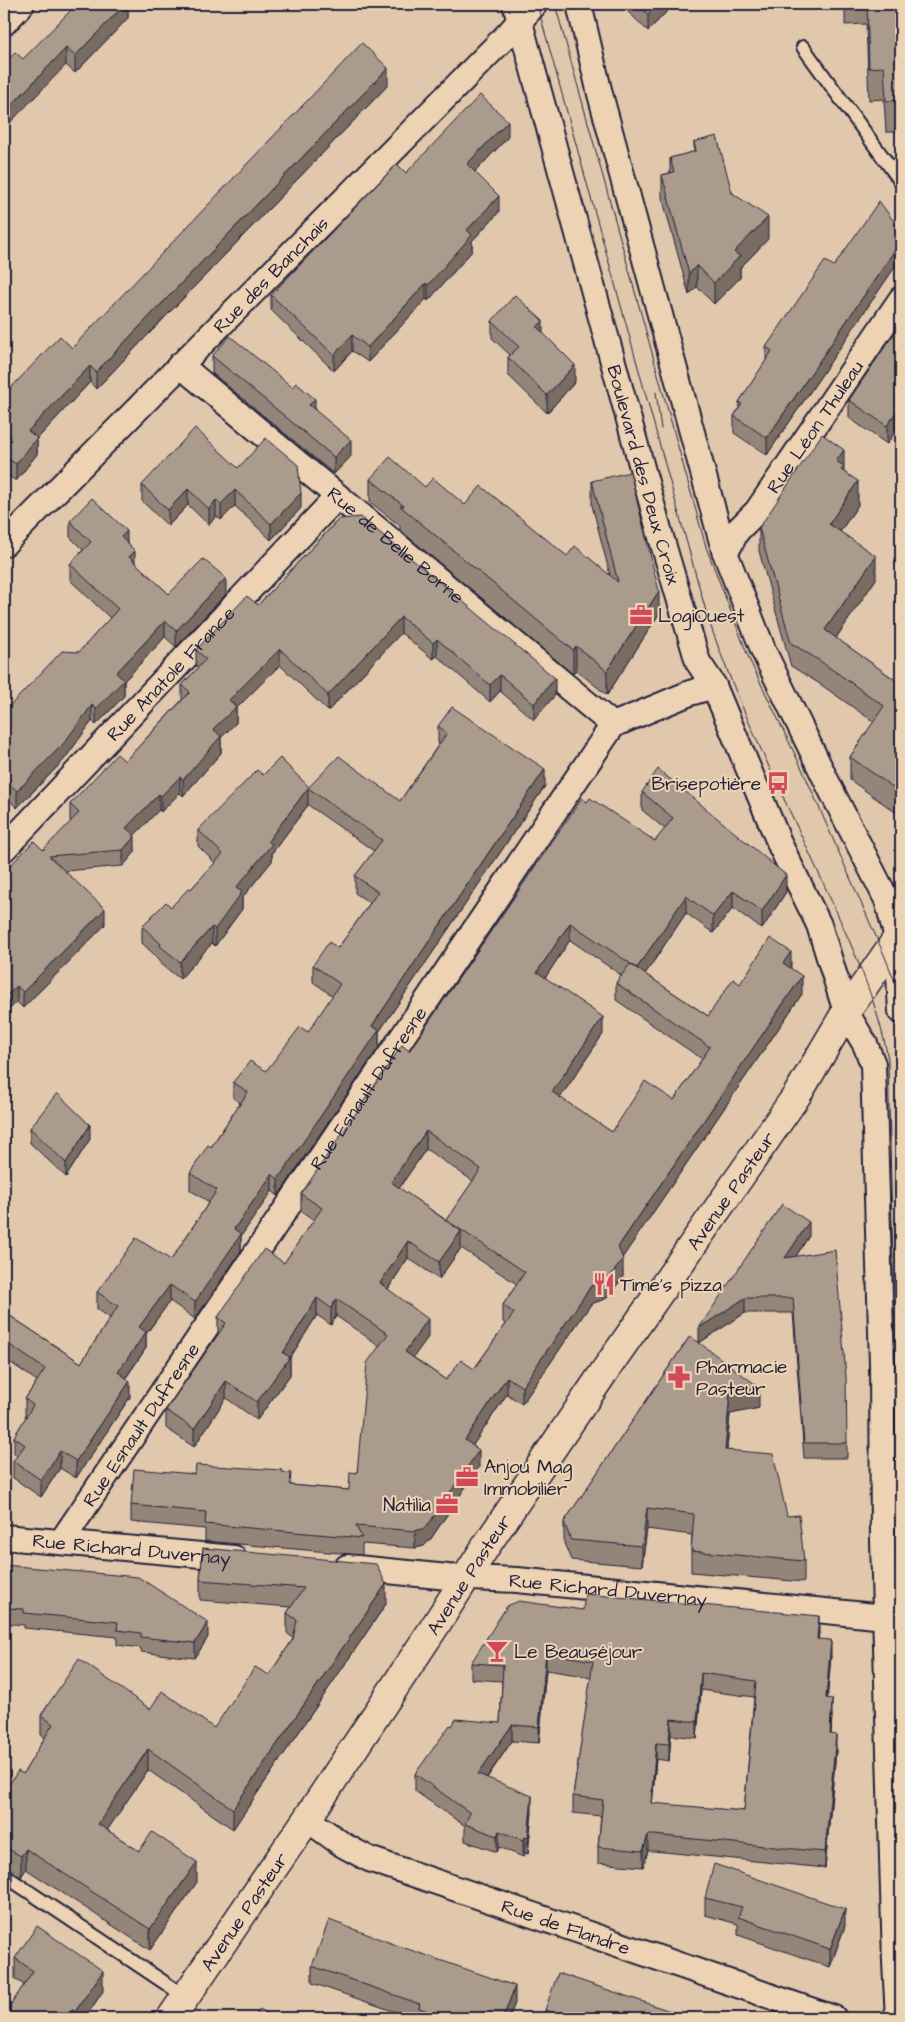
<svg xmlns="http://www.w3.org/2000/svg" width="905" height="2022" font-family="'Architects Daughter',sans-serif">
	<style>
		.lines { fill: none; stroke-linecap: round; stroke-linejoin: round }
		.lane-casing { stroke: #22223b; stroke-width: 16 }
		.street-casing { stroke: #22223b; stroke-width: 28 }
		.secondary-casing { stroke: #22223b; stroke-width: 31 }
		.lane { stroke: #edd3b4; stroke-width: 12 }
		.street { stroke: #edd3b4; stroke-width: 24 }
		.secondary { stroke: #edd3b4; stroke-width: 28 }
		.tram { stroke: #22223b; stroke-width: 1 }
		.wall { fill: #938579; stroke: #22223b; fill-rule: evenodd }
		.shaded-wall { fill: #786c63; stroke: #22223b }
		.building { fill: #ab9b8d; stroke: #22223b; fill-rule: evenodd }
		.labels { text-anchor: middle; stroke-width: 4; stroke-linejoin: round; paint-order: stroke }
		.street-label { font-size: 19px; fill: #22223b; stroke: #edd3b4 }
		.poi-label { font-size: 19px; fill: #22223b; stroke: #edd3b4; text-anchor: start }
	</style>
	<rect width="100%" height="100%" fill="#e1c8ad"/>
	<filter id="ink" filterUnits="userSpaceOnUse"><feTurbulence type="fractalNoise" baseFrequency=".02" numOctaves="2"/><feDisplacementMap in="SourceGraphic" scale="10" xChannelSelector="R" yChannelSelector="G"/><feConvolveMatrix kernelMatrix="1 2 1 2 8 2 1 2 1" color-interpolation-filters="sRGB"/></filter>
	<g filter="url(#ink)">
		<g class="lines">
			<defs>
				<g id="lane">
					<path d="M803,47L901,182"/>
					<path d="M4,1875L186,1997"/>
				</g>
				<g id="street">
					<path id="s1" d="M515,4L661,537L698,662L714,686L781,847L819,925L846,1012L865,1044L873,1064L882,1364L883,1541L895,1962L898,2018"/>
					<path d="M579,4L600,94L724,550L764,652L830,788L887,900L897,938L901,1011"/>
					<path d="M4,23L22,4"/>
					<path id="s2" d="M180,365L613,725"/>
					<path id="s3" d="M4,544L509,33L535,4"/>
					<path id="s4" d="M724,550L730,545L737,531L757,511L901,299"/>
					<path id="s5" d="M4,849L337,497"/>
					<path id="s6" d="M4,1537L234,1558"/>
					<path id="s7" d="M61,1542L613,725L690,693L714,686"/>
					<path id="s8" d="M347,1567L448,1577L517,1580L885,1617"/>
					<path id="s9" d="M307,1819L343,1845L369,1859L834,2018"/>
				</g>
				<g id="secondary">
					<path id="s10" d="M171,2018L307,1819L435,1626L488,1543L604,1372L797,1095L846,1012L901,933"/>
				</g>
			</defs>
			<use href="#lane" class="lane-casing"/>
			<use href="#street" class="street-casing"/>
			<use href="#secondary" class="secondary-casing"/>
			<use href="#lane" class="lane"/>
			<use href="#street" class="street"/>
			<use href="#secondary" class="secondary"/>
			<g class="tram">
				<path d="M537,4L707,615C738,708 785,799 826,889C851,944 877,999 888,1059L901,1590"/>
				<path d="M555,4L706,547L750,661L803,771L885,957L895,982L901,1009"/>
				<path d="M656,392L661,429"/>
			</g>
		</g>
		<g class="wall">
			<path d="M128,4V18L75,73L66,65L23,59Z"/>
			<path d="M620,4H673V5L648,31Z"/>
			<path d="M845,4H901V132H886L884,99L869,100L866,24L845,25Z"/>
			<path d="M388,85L96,389L90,382L37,439V454L16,481L4,473V395L72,348Z"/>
			<path d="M508,137L475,172L499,212L472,241V251L428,301L426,299L368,362L352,351L334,371L271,310V295L406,173Z"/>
			<path d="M694,142L768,239L740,268V278L714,304L697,287L689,295L662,197V175L670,173V158L694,152Z"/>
			<path d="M901,231V258L767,455L734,433V416L739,408V402L766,361V347L834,266Z"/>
			<path d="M492,321L543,334L575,382L547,413L508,375V357L510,355L492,338Z"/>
			<path d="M901,341V423L887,444L849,418V400Z"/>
			<path d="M212,356L315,410L351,456L334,474L212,373Z"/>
			<path d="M238,468L301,508L271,540L235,506L221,520L216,516L209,525L188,505L168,526L142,501V485Z"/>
			<path d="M844,472L858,505L840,532L876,579L836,638L901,684V816L850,780V757L874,722L820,684L791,666L759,551V528Z"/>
			<path d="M370,479L425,487L465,505L567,556L610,575L592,505V481L659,614L607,695L576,670L573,674L400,530V526L370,502Z"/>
			<path d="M339,519L555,695L534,720L500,691L490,702L437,656L433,659L401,633L328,711L280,665L236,709V723L221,738V753L183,796L180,793L161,812L159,810L134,835L135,852L123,866L65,871L105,925L23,1008L17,1002L6,1012L4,1010V872L43,850L71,822L70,820V804L125,761L182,700V685L198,668L196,666V650L258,605Z"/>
			<path d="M70,521L127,543L135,563L169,594H226L176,647L165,637L124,681V696L96,725L92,721L64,760L17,808L8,799L4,712L79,652L110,618L70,580V564L83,550L70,537Z"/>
			<path d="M438,726L545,786L379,1032V1047L278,1196L272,1191L241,1236V1251L195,1319L170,1301L146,1334V1348L126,1378L130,1397L76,1478L60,1468L41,1497L13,1478V1461L17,1456L14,1453V1437L26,1417L25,1416V1399L37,1381L4,1358V1312L81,1363L110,1318L97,1309V1292L171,1260L209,1202L190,1190V1173L211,1147L240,1103L233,1098V1082L266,1071L308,1032L333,996L313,982V965L338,948L370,903L355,893V876L374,851L308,805L272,853V861L242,898V909L215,946L212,943L180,979L160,963V960L142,943V926L171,907L191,889L215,863L198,846V830L263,775L309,787L400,801L439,744L438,743Z"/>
			<path d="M642,792L786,892L762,929L733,908L713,933L686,913L645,974L708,1016L740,984L791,969L802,994L622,1258L623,1277L607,1298L591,1304L522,1404L507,1394L473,1445L479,1467L430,1540L424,1546L415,1548L362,1544V1555L205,1541V1529L131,1522V1505L195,1474L282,1472L291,1485L349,1490L357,1473L380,1346L336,1316L331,1325L317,1315L290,1358V1375L257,1420L226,1398L194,1447L166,1428V1410L218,1335V1317L284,1263L314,1220L301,1211V1194L409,1051L587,802L655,841L665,829L642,810ZM570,940L621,975L616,983V1000L702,1059L674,1100L612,1132L560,1098L603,1034L545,978ZM426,1149L473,1181L446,1220L399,1188ZM461,1248L517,1284L503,1305V1322L506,1324L474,1369L446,1380L413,1357L428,1337L388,1289L408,1258L439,1279Z"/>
			<path d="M30,1128L90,1139L66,1177L30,1143Z"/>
			<path d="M809,1236L796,1256L847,1443V1458H804L793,1313H745L699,1343Z"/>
			<path d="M690,1336L759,1408L730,1414L727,1450L787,1516L804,1561V1582L691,1572V1551L692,1535L647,1529L642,1566L571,1560L564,1543V1522Z"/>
			<path d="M203,1548L386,1604L233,1829L148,1770L107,1830L139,1851L197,1882L150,1950L26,1869L21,1877L12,1871V1890L4,1902V1792L23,1774L45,1738L41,1735V1715L150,1709L214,1728L269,1675L293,1639V1638L287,1633V1613L291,1607L200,1600V1580Z"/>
			<path d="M4,1565L208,1637L195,1658L141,1652V1648L117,1645V1637L24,1628V1625L4,1623Z"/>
			<path d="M583,1610L819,1632L818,1639L831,1656L827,1698L832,1715L831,1734L836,1751L825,1868L654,1851H648L643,1867L598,1863V1847L601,1816L573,1813V1796L591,1677L546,1670L539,1743L512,1741L487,1778L532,1812L528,1854L525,1853L523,1857L499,1847L497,1852L465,1841V1826L415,1791V1774L452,1726L500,1723L502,1681L471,1679V1663ZM701,1690L754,1697L744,1811L652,1804L656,1759L669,1761L671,1735L697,1738Z"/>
			<path d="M705,1898L845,1926L830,1967L738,1935V1924L705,1915Z"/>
			<path d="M15,1958L103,1991L85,2018H4L6,2012L24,1985L15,1979Z"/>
			<path d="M312,1966L515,2003L509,2018H413L312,1983Z"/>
			<path d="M545,2010L691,2018H545Z"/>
		</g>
		<g class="shaded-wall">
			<path d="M125,4H128V18L75,73V56Z"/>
			<path d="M657,4H673V5L648,31V14Z"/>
			<path d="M66,48V65L4,129V113Z"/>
			<path d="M388,68V85L96,389V372Z"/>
			<path d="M508,121V137L467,180V164Z"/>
			<path d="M499,196V212L472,241V251L428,301V285L467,230Z"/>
			<path d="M768,217V239L740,268V278L714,304V283L734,252Z"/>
			<path d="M901,241V258L767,455V438Z"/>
			<path d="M697,265V287L689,295V274Z"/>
			<path d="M426,283V299L368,362V347Z"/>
			<path d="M543,321V338L537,327Z"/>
			<path d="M352,335V351L334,371V355Z"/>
			<path d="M575,365V382L547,413V395Z"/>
			<path d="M90,366V382L37,439V454L16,481V464L28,431Z"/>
			<path d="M315,399V416L309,405Z"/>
			<path d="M901,405V423L887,444V426Z"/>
			<path d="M351,440V456L334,474V457Z"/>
			<path d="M844,450V475L836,461Z"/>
			<path d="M858,481V505L829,548V524Z"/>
			<path d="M188,489V505L168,526V510Z"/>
			<path d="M235,490V506L221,520V504Z"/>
			<path d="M301,493V508L271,540V524Z"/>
			<path d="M216,500V516L209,525V509Z"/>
			<path d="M127,531V547L121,537Z"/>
			<path d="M135,551V567L129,557Z"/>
			<path d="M876,556V579L825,654V630Z"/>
			<path d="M226,578V594L176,647V631Z"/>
			<path d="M659,591V614L607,695V671Z"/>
			<path d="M401,617V633L328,711V695Z"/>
			<path d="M165,621V637L124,681V696L96,725V709L116,673Z"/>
			<path d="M437,639V656L433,659V643Z"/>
			<path d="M576,646V670L573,674V650Z"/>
			<path d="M280,649V665L236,709V723L221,738V753L183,796V780L213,729L229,700Z"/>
			<path d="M500,675V691L490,702V685Z"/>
			<path d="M555,678V695L534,720V704Z"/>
			<path d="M92,705V721L64,760L17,808V791Z"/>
			<path d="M545,769V786L379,1032V1047L278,1196V1179L372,1026Z"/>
			<path d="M180,777V793L161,812V796Z"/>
			<path d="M8,783V799L4,804V788Z"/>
			<path d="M308,788V805L272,853V861L242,898V909L215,946V929L236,888L268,841Z"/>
			<path d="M159,794V810L126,844V828Z"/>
			<path d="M135,836V852L123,866V850Z"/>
			<path d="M786,875V892L762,929V911Z"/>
			<path d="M733,891V908L713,933V916Z"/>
			<path d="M686,896V913L637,986V968Z"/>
			<path d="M105,909V925L23,1008V992Z"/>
			<path d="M570,923V940L537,990V972Z"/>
			<path d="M212,927V943L180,979V962Z"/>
			<path d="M791,952V969L783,963Z"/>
			<path d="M802,976V994L618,1264V1247Z"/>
			<path d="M17,986V1002L6,1012V996Z"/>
			<path d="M603,1017V1034L552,1110V1092Z"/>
			<path d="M90,1125V1139L66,1177V1163Z"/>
			<path d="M426,1131V1149L391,1200V1182Z"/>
			<path d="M272,1174V1191L241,1236V1251L195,1319V1302L234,1229Z"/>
			<path d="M809,1222V1236L785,1273V1258Z"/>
			<path d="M461,1231V1248L439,1279V1262Z"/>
			<path d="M408,1241V1258L380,1301V1283Z"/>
			<path d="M623,1259V1277L607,1298L591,1304L522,1404V1387L591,1286Z"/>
			<path d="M170,1285V1301L146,1334V1348L118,1389V1372L139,1327Z"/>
			<path d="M317,1298V1315L290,1358V1375L257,1420V1402L283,1353Z"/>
			<path d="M745,1298V1313L699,1343V1328Z"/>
			<path d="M336,1299V1316L331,1325V1308Z"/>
			<path d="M428,1319V1337L405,1369V1352Z"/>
			<path d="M507,1377V1394L465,1457V1440Z"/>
			<path d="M130,1381V1397L76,1478V1461Z"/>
			<path d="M226,1381V1398L194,1447V1429Z"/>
			<path d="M759,1387V1408L730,1414L725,1471V1450L730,1393Z"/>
			<path d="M479,1450V1467L430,1540L424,1546L415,1548V1531Z"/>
			<path d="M60,1451V1468L41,1497V1480Z"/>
			<path d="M647,1508V1529L642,1566V1546Z"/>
			<path d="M386,1584V1604L233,1829V1809Z"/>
			<path d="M819,1616V1632L817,1655V1639Z"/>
			<path d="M208,1622V1637L195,1658V1643Z"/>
			<path d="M831,1640V1656L826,1715V1698Z"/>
			<path d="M546,1653V1670L539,1743V1727Z"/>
			<path d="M701,1673V1690L697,1738V1722Z"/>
			<path d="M832,1699V1715L830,1751V1734Z"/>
			<path d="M671,1719V1735L669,1761V1744Z"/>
			<path d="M512,1725V1741L478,1790V1774Z"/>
			<path d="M836,1735V1751L825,1868V1852Z"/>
			<path d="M656,1743V1759L651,1820V1803Z"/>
			<path d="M148,1749V1770L98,1844V1824Z"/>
			<path d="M532,1796V1812L528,1854V1838Z"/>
			<path d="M499,1831V1847L497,1852V1836Z"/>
			<path d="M648,1835V1851L643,1867V1851Z"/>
			<path d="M525,1837V1853L523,1857V1840Z"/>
			<path d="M4,1847H5V1867L4,1868Z"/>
			<path d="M26,1849V1869L21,1877V1856Z"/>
			<path d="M197,1862V1882L150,1950V1929Z"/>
			<path d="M12,1870V1890L4,1902V1882Z"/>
			<path d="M845,1909V1926L830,1967V1949Z"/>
			<path d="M103,1971V1991L85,2018H75V2012Z"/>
			<path d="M515,1986V2003L509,2018H503Z"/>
			<path d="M72,2009V2018H65Z"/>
		</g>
		<g class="building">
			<path d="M77,4H125L75,56L66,48L4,113V64L15,52L23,59Z"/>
			<path d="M637,4H657L648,14Z"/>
			<path d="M867,4H901V100L886,101L884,67L869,68Z"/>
			<path d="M362,43L388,68L96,372L90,366L28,431L37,438L16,464L4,456V395L60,336L72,348Z"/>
			<path d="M480,95L508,121L467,164L499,196L467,230L472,235L428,285L426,283L368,347L352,335L334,355L271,295L397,164L406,173Z"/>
			<path d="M717,136L732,193L768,217L734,252L740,256L714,283L697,265L689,274L662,175L674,172L670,158L696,151L694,142Z"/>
			<path d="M879,201L901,231V241L767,438L734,416L742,404L739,402L772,351L766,347L825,261L834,266Z"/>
			<path d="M515,295L543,321L537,327L575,365L547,395L508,357L519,347L492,321Z"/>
			<path d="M893,335L901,341V405L887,426L849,400Z"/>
			<path d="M230,336L292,387L296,383L315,399L309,405L351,440L334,457L212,356Z"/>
			<path d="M195,428L238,468L266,438L298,465L301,493L271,524L235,490L221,504L216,500L209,509L188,489L168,510L142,485Z"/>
			<path d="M822,434L844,450L836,461L844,466L841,470L858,481L829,524L876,556L825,630L901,684V793L850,757L884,706L820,661L791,643L759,528Z"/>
			<path d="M390,457L425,487L433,478L465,505L481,486L567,556L575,546L618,582L592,481L630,472L659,591L607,671L576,646L573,650L400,506H404L370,479Z"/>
			<path d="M92,498L127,531L121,537L135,551L129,557L169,594L203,559L226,578L176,631L165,621L116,673L124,680L96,709L92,705L64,743L17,791L8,783L4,788V712L62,651L79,652L118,609L70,564L91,542L70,521Z"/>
			<path d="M361,517L555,678L534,704L500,675L490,685L437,639L433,643L401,617L328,695L280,649L229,700L236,707L213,729L221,736L183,780L180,777L161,796L159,794L126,828L135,836L123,850L49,856L105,909L23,992L17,986L6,996L4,993V872L34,841L43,850L79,813L70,804L117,754L125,761L190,692L182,685L206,659L196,650L247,596L258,605L339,519Z"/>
			<path d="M452,707L545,769L372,1026L379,1030L278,1179L272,1174L234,1229L241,1234L195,1302L170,1285L139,1327L146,1332L118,1372L130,1381L76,1461L60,1451L41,1480L13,1461L25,1445L14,1437L33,1405L25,1399L45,1369L4,1341V1312L81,1363L118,1306L97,1292L136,1238L171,1260L217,1190L190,1173L208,1145L211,1147L248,1092L233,1082L250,1061L266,1071L300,1027L308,1032L340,984L313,965L329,942L338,948L378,892L355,876L382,840L308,788L268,841L272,844L236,888L242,892L215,929L212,927L180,962L160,946L161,944L142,926L166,902L171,907L189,888L191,889L223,854L198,830L257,770L263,775L280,758L309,787L339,756L400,801L447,733L438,726Z"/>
			<path d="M658,769L786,875L762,911L733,891L713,916L686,896L637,968L570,923L537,972L603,1017L552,1092L612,1132L645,1081L674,1100L710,1047L616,983L630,964L708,1016L733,979L740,984L770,938L791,952L783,963L802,976L618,1247L623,1259L607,1281L591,1286L522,1387L507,1377L465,1440L479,1450L430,1522L424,1528L415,1531L356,1526L362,1538L205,1524L206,1512L131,1505L134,1469L195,1474L196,1465L282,1470V1472L291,1473L290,1485L349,1490L350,1472L357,1473L367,1363L388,1334L336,1299L331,1308L317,1298L283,1353L290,1357L257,1402L226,1381L194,1429L166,1410L226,1323L218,1317L264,1249L284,1263L322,1208L301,1194L402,1045L409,1051L582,798L587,802L590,798L655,841L673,818L642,792ZM426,1131L481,1169L446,1220L525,1272L503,1305L514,1313L474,1369L461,1360L446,1380L405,1352L428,1319L380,1283L408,1241L439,1262L461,1231L391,1182Z"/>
			<path d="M57,1093L90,1125L66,1163L30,1128Z"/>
			<path d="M782,1204L809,1222L785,1258L835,1250L846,1376L847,1443H804L793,1298H745L699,1328Z"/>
			<path d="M690,1336L759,1387L730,1393L725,1450L773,1454L787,1516L799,1515L804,1561L691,1551L694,1514L647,1508L642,1546L571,1540L564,1522Z"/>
			<path d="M203,1548L376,1564L386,1584L233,1809L148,1749L98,1824L139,1851L152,1832L197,1862L150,1929L26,1849L21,1856L5,1847H4V1792L18,1771L23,1774L53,1724L41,1715L79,1659L150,1709L162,1691L214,1728L255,1667L269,1675L293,1639L297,1620L287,1613L304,1588L200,1580Z"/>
			<path d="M4,1565L138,1577L208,1622L195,1643L141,1637V1633L117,1630L118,1622L24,1613V1609L4,1608Z"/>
			<path d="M585,1594L819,1616L817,1639L831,1640L826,1698L832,1699L830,1734L836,1735L825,1852L654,1835H648L643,1851L598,1847L603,1800L573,1796L593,1661L546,1653L539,1727L512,1725L478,1774L532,1796L528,1838L525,1837L523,1840L499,1831L497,1836L465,1824L470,1813L415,1774L450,1725L452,1726L456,1719L500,1723L503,1665L471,1663L507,1606L519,1601L583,1610ZM701,1673L756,1681L744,1811L651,1803L656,1743L669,1744L671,1719L697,1722Z"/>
			<path d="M4,1864L12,1870L4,1882Z"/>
			<path d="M714,1864L845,1909L830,1949L738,1917L742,1907L705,1898Z"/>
			<path d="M329,1920L399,1946L515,1986L503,2018H491L481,2015H461L460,2018H450L419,2008L420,2004L312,1966Z"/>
			<path d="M37,1926L103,1971L75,2012L72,2009L65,2018H4V2010L6,2012L33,1971L15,1958Z"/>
			<path d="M558,1973L691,2018H570L545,2010Z"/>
			<path d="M260,2009L275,2018H254Z"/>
		</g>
	</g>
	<defs>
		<symbol id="office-bare" viewBox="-9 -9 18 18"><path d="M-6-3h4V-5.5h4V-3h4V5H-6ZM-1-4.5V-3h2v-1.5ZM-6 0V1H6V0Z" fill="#d1495b" stroke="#edd3b4" stroke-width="2.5" paint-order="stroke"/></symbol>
		<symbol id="bus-bare" viewBox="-9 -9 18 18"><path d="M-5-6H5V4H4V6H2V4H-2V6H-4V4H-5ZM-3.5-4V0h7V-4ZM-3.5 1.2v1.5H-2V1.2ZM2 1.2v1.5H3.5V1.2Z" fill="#d1495b" stroke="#edd3b4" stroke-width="2.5" paint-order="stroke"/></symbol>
		<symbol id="restaurant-bare" viewBox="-9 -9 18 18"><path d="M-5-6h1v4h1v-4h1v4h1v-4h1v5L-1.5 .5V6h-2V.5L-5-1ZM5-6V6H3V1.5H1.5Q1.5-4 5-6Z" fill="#d1495b" stroke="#edd3b4" stroke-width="2.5" paint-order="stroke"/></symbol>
		<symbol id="pharmacy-bare" viewBox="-9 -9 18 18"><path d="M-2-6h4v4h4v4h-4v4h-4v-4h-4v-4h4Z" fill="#d1495b" stroke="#edd3b4" stroke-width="2.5" paint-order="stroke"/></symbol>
		<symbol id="bar-bare" viewBox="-9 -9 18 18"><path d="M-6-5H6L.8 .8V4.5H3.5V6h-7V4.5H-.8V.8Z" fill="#d1495b" stroke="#edd3b4" stroke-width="2.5" paint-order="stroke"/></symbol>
	</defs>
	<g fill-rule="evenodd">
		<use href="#office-bare" x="625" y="599" width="32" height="32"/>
		<use href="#bus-bare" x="762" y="767" width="32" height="32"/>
		<use href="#restaurant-bare" x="588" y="1268" width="32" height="32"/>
		<use href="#pharmacy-bare" x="663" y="1361" width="32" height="32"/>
		<use href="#office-bare" x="451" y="1461" width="32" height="32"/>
		<use href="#office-bare" x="431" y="1488" width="32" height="32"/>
		<use href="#bar-bare" x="481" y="1635" width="32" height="32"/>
	</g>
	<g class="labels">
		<g class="street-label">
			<text dy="7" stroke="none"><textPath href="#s3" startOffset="379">Rue des Banchais</textPath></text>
			<text dy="7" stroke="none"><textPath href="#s4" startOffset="154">Rue Léon Thuleau</textPath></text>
			<text dy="7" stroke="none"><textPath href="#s1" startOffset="488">Boulevard des Deux Croix</textPath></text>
			<text dy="7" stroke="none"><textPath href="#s2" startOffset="281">Rue de Belle Borne</textPath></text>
			<text dy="7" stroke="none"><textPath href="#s5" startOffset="242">Rue Anatole France</textPath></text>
			<text dy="7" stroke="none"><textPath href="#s7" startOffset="548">Rue Esnault Dufresne</textPath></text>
			<text dy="7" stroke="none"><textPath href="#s10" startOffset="999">Avenue Pasteur</textPath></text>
			<text dy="7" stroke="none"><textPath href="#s7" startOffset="142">Rue Esnault Dufresne</textPath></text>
			<text dy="7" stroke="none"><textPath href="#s6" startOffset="128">Rue Richard Duvernay</textPath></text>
			<text dy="7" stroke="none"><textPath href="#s10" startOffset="534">Avenue Pasteur</textPath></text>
			<text dy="7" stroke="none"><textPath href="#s8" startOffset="262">Rue Richard Duvernay</textPath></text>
			<text dy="7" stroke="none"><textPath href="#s10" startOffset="129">Avenue Pasteur</textPath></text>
			<text dy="7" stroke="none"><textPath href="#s9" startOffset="282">Rue de Flandre</textPath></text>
		</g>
		<g class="poi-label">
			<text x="658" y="622">LogiOuest</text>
			<text x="761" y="790" text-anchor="end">Brisepotière</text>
			<text x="620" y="1291">Time's pizza</text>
			<text x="696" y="1373">Pharmacie<tspan x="696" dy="22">Pasteur</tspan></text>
			<text x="484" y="1473">Anjou Mag<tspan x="484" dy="22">Immobilier</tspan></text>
			<text x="431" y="1511" text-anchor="end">Natilia</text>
			<text x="514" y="1658">Le Beauséjour</text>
		</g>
	</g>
	<rect width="905" height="2022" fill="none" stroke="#edd3b4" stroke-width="20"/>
	<rect x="10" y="10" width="885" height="2002" fill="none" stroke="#22223b" stroke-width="2" filter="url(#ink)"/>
</svg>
